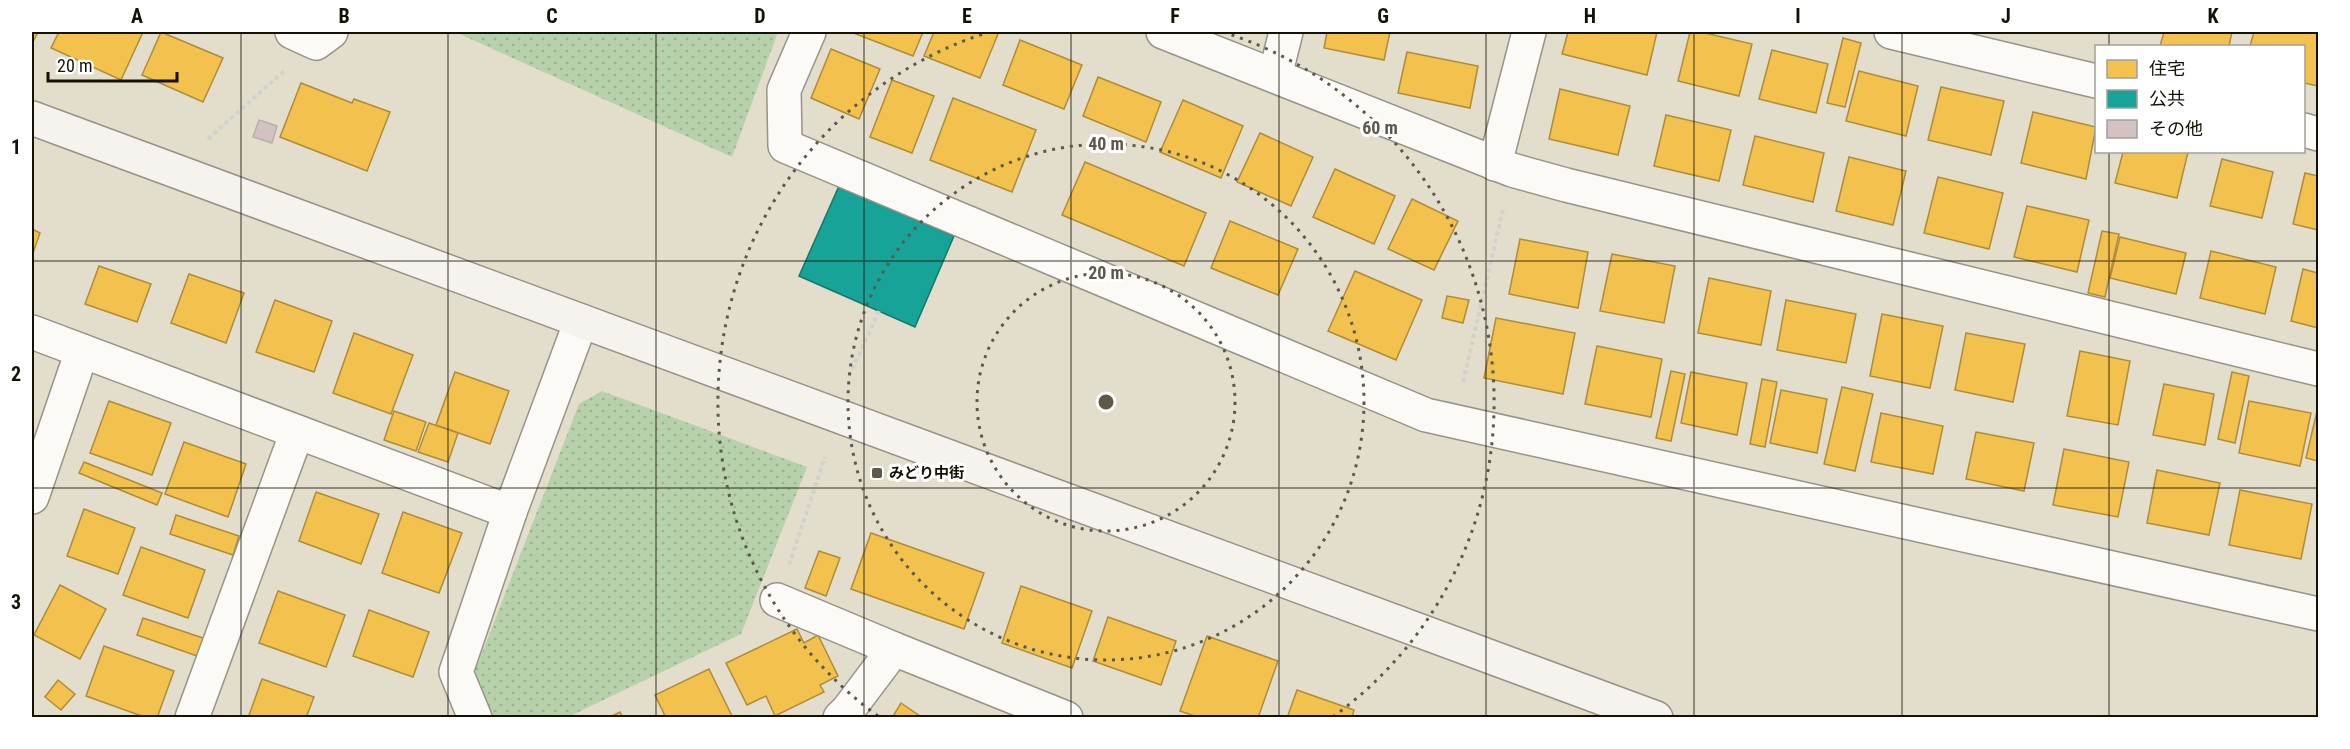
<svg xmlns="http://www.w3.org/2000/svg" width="2350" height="749" font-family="'Roboto Condensed','Noto Sans JP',sans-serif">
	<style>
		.park { fill: url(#park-dots) }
		.homes { fill: #f2c14e; stroke: #af8c38; stroke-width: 1.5 }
		.public { fill: #17a398; stroke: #16776c; stroke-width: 1.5 }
		.building { fill: #d3c2c1; stroke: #b7afa9; stroke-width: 1.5 }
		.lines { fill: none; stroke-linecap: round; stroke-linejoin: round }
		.street-casing { stroke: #979386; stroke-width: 36 }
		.secondary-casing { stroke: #979386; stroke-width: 36 }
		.path { stroke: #d3d1cb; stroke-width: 4; stroke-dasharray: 4.5 3; stroke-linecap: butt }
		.street { stroke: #fbfaf7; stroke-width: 33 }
		.secondary { stroke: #f6f2ee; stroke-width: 33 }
		.grid { fill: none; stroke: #141106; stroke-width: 1.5; stroke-opacity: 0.55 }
		.ring { fill: none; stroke: #5c594b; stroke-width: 3; stroke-dasharray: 3 6 }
		.poi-dot { fill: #5c594b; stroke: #fff; stroke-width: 2 }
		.labels { text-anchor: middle; stroke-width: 6; stroke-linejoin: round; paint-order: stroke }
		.poi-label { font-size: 15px; font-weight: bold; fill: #141106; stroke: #fff; text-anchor: start }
		.centre { fill: #5c594b; stroke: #fff; stroke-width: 3 }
		.ring-label { font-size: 18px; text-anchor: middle; font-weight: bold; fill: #5c594b; stroke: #fff; stroke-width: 6; stroke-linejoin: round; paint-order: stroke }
		.neatline { fill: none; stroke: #141106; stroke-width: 2 }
		.grid-label { font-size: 20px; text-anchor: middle; font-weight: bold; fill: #141106 }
	</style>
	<defs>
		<pattern id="park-dots" width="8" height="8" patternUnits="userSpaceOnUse" patternTransform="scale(1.5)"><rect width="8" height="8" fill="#b7d1ab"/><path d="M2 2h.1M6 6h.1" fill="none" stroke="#9cb292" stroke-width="1.8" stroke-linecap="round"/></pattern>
	</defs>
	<rect width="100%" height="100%" fill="#e3decc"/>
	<g class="park">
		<path d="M455,32H778L732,157Z"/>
		<path d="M602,391L807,467L741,634L568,717H493L475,671L579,404Z"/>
	</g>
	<g class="homes">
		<path d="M32,32H38L34,40L32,39Z"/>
		<path d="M59,32H143L121,80L51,48Z"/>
		<path d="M161,32L223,58L203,102L142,75Z"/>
		<path d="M851,32H923L913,56Z"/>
		<path d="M934,32H993L998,34L980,78L924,56Z"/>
		<path d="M1327,32H1390L1384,60L1324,48Z"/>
		<path d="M1568,32H1657L1647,75L1562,54Z"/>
		<path d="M1690,32H1701L1752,44L1739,96L1678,81Z"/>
		<path d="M2164,32H2232L2229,46H2160Z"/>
		<path d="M2254,32L2318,33V86L2304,83V46H2250Z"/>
		<path d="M1843,38L1861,43L1845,107L1827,103Z"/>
		<path d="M1020,40L1082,65L1064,109L1003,85Z"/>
		<path d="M831,49L880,69L859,119L811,98Z"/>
		<path d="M1772,50L1828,64L1816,113L1759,99Z"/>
		<path d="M1407,52L1478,66L1470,108L1398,93Z"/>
		<path d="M1859,71L1918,86L1906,136L1846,121Z"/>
		<path d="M1098,77L1161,102L1146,142L1083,116Z"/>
		<path d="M892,80L934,96L912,153L870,137Z"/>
		<path d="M301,83L352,103L354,99L390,112L367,171L280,137Z"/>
		<path d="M1941,87L2004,101L1991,155L1928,140Z"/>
		<path d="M1560,89L1630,106L1618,155L1549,139Z"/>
		<path d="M953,98L1036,130L1012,192L930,160Z"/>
		<path d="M1183,100L1243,126L1221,178L1160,152Z"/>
		<path d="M2033,112L2096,127L2086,179L2021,163Z"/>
		<path d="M1666,115L1731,130L1719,181L1654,166Z"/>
		<path d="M1260,133L1313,157L1291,206L1237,182Z"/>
		<path d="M1755,136L1824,153L1813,202L1743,185Z"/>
		<path d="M2123,152H2188L2177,198L2115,183Z"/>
		<path d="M1849,157L1906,171L1893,225L1836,211Z"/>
		<path d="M2222,159L2273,172L2262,218L2210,206Z"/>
		<path d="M1085,162L1206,213L1184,266L1062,215Z"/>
		<path d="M1335,169L1395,196L1374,244L1313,217Z"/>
		<path d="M2305,173L2318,176V230L2293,224Z"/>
		<path d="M1938,177L2003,193L1989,249L1924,233Z"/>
		<path d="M1412,199L1458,221L1434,270L1388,249Z"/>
		<path d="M2027,206L2089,220L2077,272L2014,257Z"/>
		<path d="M1230,221L1298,249L1278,295L1211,268Z"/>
		<path d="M32,229L40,233L32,256Z"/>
		<path d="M2102,231L2119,234L2105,297L2088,293Z"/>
		<path d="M2120,237L2186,253L2176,294L2110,278Z"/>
		<path d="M1520,239L1588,252L1578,308L1509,294Z"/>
		<path d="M2211,251L2276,267L2265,314L2200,298Z"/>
		<path d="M1612,254L1675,266L1664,323L1600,311Z"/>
		<path d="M99,266L151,284L137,322L85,304Z"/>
		<path d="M2303,269L2318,273V328L2291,321Z"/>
		<path d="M1355,271L1422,300L1396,360L1328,331Z"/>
		<path d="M189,274L244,293L226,343L171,323Z"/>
		<path d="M1709,278L1771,291L1761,345L1698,333Z"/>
		<path d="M1447,296L1469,300L1463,323L1442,318Z"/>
		<path d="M275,300L332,321L314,372L256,352Z"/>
		<path d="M1786,300L1856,314L1846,363L1777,350Z"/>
		<path d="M1882,314L1943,326L1930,388L1870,376Z"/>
		<path d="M1496,318L1575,333L1563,394L1484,378Z"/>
		<path d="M354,333L413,355L391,414L333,393Z"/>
		<path d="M1966,333L2025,344L2013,402L1955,390Z"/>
		<path d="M1597,346L1662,359L1651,417L1585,404Z"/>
		<path d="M2080,351L2130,361L2118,425L2067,416Z"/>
		<path d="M1671,371L1685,374L1671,441L1656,438Z"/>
		<path d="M455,372L509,391L490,444L436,425Z"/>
		<path d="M1691,372L1747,383L1737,435L1681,423Z"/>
		<path d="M2232,372L2249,376L2235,443L2218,439Z"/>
		<path d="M1762,379L1777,382L1765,447L1750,444Z"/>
		<path d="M2164,384L2214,394L2205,445L2153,435Z"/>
		<path d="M1842,387L1873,394L1855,471L1824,464Z"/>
		<path d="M1781,390L1827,399L1817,453L1770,443Z"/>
		<path d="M109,401L171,423L152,475L90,453Z"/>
		<path d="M2249,401L2311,413L2300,466L2239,453Z"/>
		<path d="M2318,407V461L2306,458Z"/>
		<path d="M394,411L426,422L416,451L384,440Z"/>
		<path d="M1881,413L1943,426L1933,474L1871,462Z"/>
		<path d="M429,423L458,433L448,462L418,452Z"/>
		<path d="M1976,432L2034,443L2024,491L1966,479Z"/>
		<path d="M184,442L246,464L228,517L165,494Z"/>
		<path d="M2064,449L2129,462L2118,517L2053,505Z"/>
		<path d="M84,462L162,493L157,505L79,473Z"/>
		<path d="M2157,470L2220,483L2209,535L2147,523Z"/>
		<path d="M2240,490L2312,504L2301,559L2229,545Z"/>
		<path d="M316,492L379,514L361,564L299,541Z"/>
		<path d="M84,509L135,528L118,574L67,556Z"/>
		<path d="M403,512L462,533L439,593L382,573Z"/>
		<path d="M176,515L239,536L233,555L170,534Z"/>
		<path d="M871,533L984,573L964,629L851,589Z"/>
		<path d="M141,547L205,570L188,618L123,595Z"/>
		<path d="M819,551L840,558L826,596L805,588Z"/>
		<path d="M60,585L106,609L80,659L34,635Z"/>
		<path d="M1021,586L1092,611L1072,668L1002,643Z"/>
		<path d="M278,591L345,615L326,667L259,643Z"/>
		<path d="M369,610L429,632L413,677L353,656Z"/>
		<path d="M1108,617L1176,641L1161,685L1093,661Z"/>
		<path d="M143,618L206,639L200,657L137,635Z"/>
		<path d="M797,629L804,643L818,635L838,676L820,685L824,692L775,716L766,696L747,705L726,663Z"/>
		<path d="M1207,636L1278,661L1258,718H1200L1180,711Z"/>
		<path d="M104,646L174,671L157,718H147L86,696Z"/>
		<path d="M709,669L733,718H666L655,695Z"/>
		<path d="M262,679L314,697L306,718H248Z"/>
		<path d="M58,680L75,694L61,710L45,697Z"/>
		<path d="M1297,690L1354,710L1352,718H1287Z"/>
		<path d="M901,703L923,718H892Z"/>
		<path d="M620,712L623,718H608Z"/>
	</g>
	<path class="public" d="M839,186L954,236L915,327L799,276Z"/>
	<path class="building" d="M259,120L277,126L272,143L253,137Z"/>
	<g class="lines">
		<defs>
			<g id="street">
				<path d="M292,32L316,43L331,32"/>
				<path d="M809,32L784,90L785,146L1426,415L2318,614"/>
				<path d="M1163,32L1512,170L1566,185L2318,369"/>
				<path d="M1891,32L2096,81"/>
				<path d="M1275,76L1286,32"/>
				<path d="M2304,130L2318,134"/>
				<path d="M1495,164L1529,32"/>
				<path d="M32,332L510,512L456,672L475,718"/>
				<path d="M32,497L82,351"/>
				<path d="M510,512L581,321"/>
				<path d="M777,600L894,649"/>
				<path d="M192,718L297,432"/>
				<path d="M840,718L848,710L894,649L1066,718"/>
			</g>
			<path id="secondary" d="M32,118L1656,718"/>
		</defs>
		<use href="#street" class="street-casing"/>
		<use href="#secondary" class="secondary-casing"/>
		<g class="path">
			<path d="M208,139L284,71"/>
			<path d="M849,376L879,311"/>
			<path d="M1463,382L1503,209"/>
			<path d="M789,565L825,457"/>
		</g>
		<use href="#street" class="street"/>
		<use href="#secondary" class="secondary"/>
	</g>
	<path class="grid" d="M241,32V718M448,32V718M656,32V718M864,32V718M1071,32V718M1279,32V718M1486,32V718M1694,32V718M1902,32V718M2109,32V46M2109,152V718M32,261H2318M32,488H2318"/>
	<g class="ring">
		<circle cx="1106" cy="402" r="129"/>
		<circle cx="1106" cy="402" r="258"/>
		<path d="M878 716A388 388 0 0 1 989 32M1223 32A388 388 0 0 1 1334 716"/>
	</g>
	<rect class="poi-dot" x="871" y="467" width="12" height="12" rx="3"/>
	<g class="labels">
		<g class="poi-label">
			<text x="889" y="478">みどり中街</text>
		</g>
	</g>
	<circle cx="1106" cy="402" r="9" class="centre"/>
	<g class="ring-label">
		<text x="1380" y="134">60 m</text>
		<text x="1106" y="150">40 m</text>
		<text x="1106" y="279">20 m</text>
	</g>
	<rect width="2350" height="749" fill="none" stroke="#ffffff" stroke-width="66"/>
	<rect x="2095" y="45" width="210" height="108" fill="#ffffff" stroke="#a1a09b" stroke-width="1.5"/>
	<rect x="2107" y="60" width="30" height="18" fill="#f2c14e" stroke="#a1a09b" stroke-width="1.5"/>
	<text x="2149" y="75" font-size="18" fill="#141106">住宅</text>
	<rect x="2107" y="90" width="30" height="18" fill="#17a398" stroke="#a1a09b" stroke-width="1.5"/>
	<text x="2149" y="105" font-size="18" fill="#141106">公共</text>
	<rect x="2107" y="120" width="30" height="18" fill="#d3c2c1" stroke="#a1a09b" stroke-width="1.5"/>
	<text x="2149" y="135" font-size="18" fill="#141106">その他</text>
	<path d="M48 72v9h129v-9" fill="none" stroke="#141106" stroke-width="3"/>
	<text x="57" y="72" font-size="18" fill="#141106" stroke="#ffffff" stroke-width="4.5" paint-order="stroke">20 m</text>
	<rect x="33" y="33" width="2284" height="683" class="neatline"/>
	<g class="grid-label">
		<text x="137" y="23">A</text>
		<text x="344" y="23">B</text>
		<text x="552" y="23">C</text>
		<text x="760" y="23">D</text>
		<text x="967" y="23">E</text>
		<text x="1175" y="23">F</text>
		<text x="1383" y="23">G</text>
		<text x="1590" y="23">H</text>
		<text x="1798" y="23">I</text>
		<text x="2006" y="23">J</text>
		<text x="2213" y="23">K</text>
		<text x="16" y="154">1</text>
		<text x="16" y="381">2</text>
		<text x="16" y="609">3</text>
	</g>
</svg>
